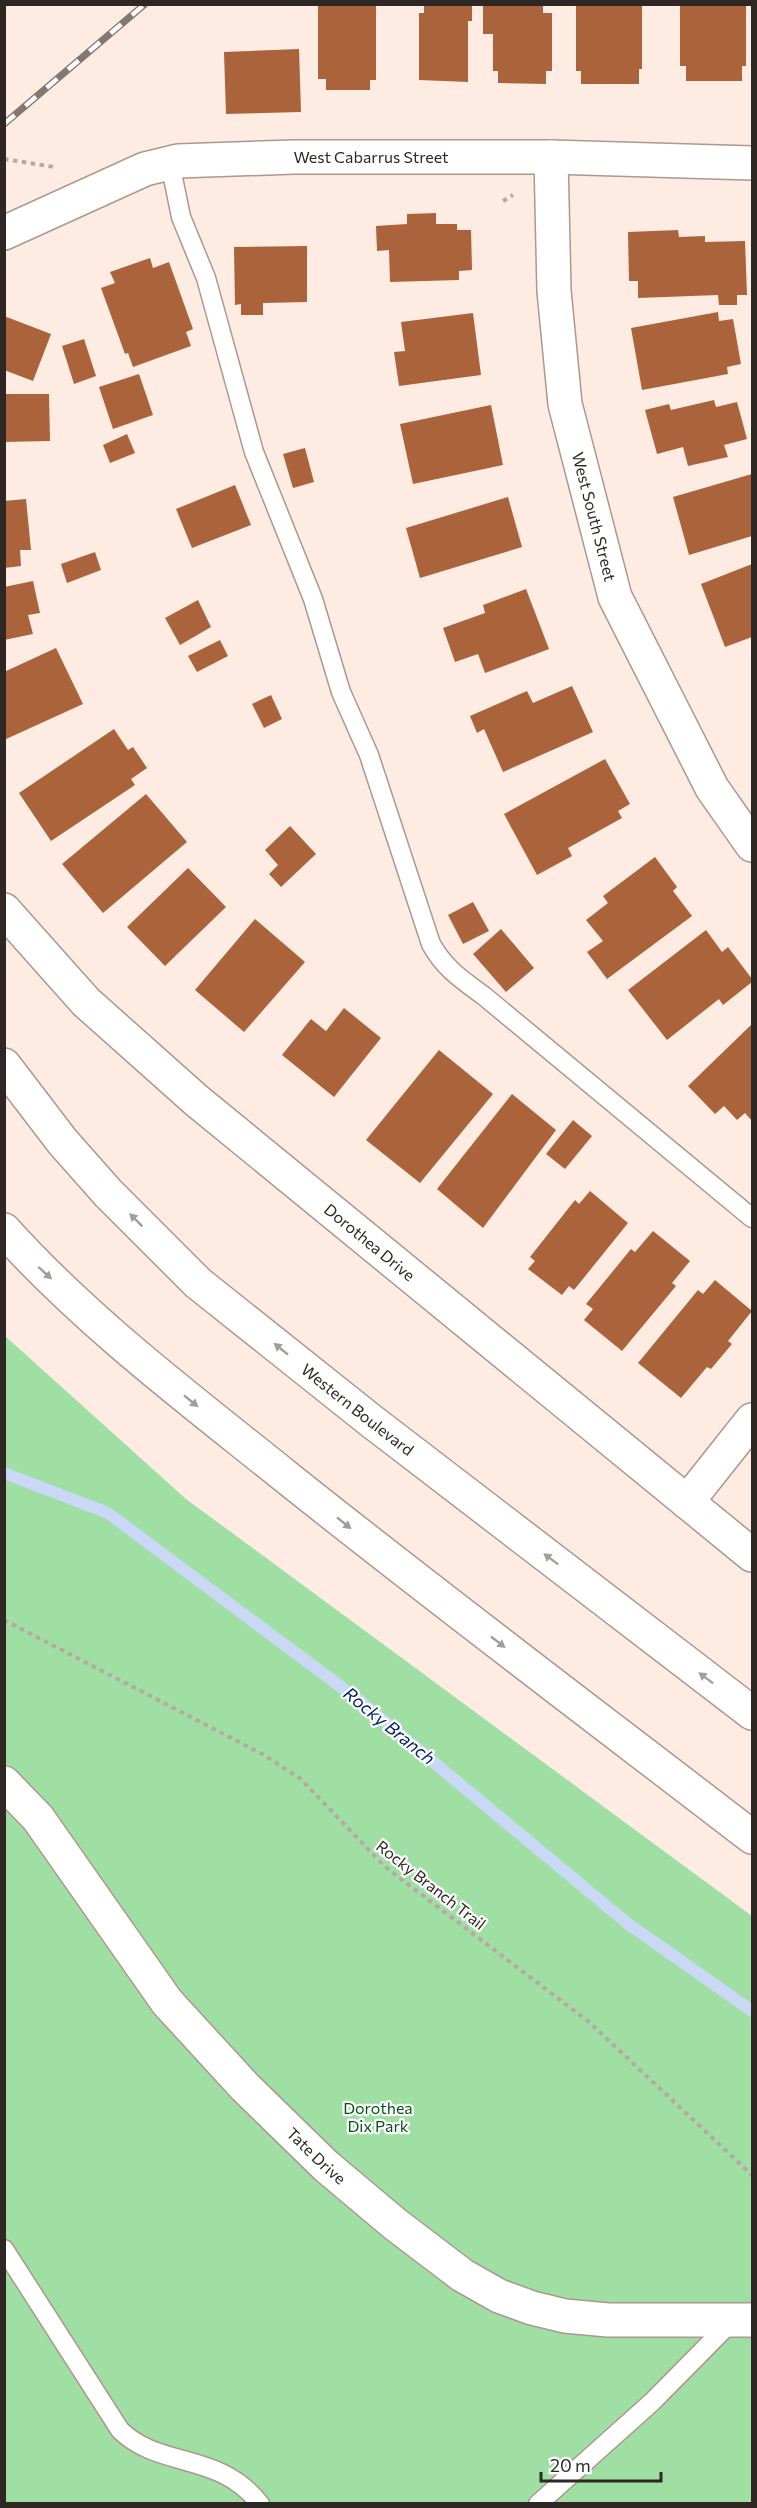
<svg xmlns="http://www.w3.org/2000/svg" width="757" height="2508" font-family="Commissioner,sans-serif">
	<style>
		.green { fill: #9fdfa4 }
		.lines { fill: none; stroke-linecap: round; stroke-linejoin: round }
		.stream { stroke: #c9d8f5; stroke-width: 12 }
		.building { fill: #ab633b }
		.service-casing { stroke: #ac988d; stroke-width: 21 }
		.minor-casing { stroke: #ac988d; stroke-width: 36 }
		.primary-casing { stroke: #ac988d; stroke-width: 36 }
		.path { stroke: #b7a8a1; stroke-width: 4; stroke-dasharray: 4.5 4.5; stroke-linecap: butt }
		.service { stroke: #fff; stroke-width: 18 }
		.minor { stroke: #fff; stroke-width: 33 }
		.primary { stroke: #fff; stroke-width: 33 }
		.rail-casing { stroke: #837771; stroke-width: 7 }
		.rail { stroke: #fff; stroke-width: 4.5; stroke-dasharray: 14; stroke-linecap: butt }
		.oneway { fill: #a19e9c }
		.labels { text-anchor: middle; stroke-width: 4.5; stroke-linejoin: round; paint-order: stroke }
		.street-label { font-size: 16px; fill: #2f2723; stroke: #fff }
		.park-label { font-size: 16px; fill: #065119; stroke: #fff }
		.water-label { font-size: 18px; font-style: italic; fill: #001f6c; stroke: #fff }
	</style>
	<rect width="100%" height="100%" fill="#feece3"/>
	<path class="green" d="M4,1335L186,1499L752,1916V2503H5Z"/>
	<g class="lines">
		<path class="stream" d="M4,1473L108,1513L360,1701L627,1923L752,2011"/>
	</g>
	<g class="building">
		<path d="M318,4H376V80H370V90H326V79H318Z"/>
		<path d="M424,4H472V21H468V82L419,80V13H424Z"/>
		<path d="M483,4H543V13H552V71H546V84L498,83V71H493V34H483Z"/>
		<path d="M576,4H642V69H639V84H581V71H576Z"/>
		<path d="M680,4H746V66H742V81H686V66H680Z"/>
		<path d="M299,49L301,112L226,114L224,52Z"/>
		<path d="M436,213V224H457V230H471L472,270L459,271V280L390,282L389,250L377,251L376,226L407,224V214Z"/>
		<path d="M678,230L679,237L705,236V242L745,241L747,295H737V305H719L718,295L638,298V281H629L628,232Z"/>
		<path d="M307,246V302L263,303V315H241V304L235,305L234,247Z"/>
		<path d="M150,258L153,268L169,262L193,329L186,332L191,346L133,367L128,353L125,354L101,288L115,283L110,272Z"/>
		<path d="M718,312L719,321L733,319L741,364L727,367L728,374L642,390L631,328Z"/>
		<path d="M473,313L481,375L399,386L394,352L405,351L401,322Z"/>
		<path d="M4,316L51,334L33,381L4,370Z"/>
		<path d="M84,339L96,376L74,384L62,346Z"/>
		<path d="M139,374L153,415L113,429L99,387Z"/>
		<path d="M4,394H49L50,441L4,442Z"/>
		<path d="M714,400L716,407L737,402L747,439L724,445L728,457L688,466L683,447L657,454L645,410L669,404L671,410Z"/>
		<path d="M491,405L503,465L413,484L400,424Z"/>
		<path d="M127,434L135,453L110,463L103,445Z"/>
		<path d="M305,448L314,482L293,488L283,454Z"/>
		<path d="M752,474V536L689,555L673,497Z"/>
		<path d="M235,485L251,525L192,548L176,509Z"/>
		<path d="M508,497L522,547L420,578L406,528Z"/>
		<path d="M26,499L31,550H20L21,566L4,568V501Z"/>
		<path d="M95,552L101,570L67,583L61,564Z"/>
		<path d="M752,564V637L725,647L701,584Z"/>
		<path d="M33,581L40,613L28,615L33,634L4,640V587Z"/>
		<path d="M526,589L549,649L485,673L478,654L455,662L443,628L485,613L483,605Z"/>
		<path d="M198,600L211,627L180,645L165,618Z"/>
		<path d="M220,640L228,656L197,672L188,656Z"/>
		<path d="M56,648L83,704L4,740V672Z"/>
		<path d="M572,686L593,732L503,772L484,729L477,733L470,716L527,691L533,703Z"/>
		<path d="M271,695L282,719L264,728L252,704Z"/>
		<path d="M114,729L128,750L133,747L147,768L131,779L135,785L51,841L19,793Z"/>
		<path d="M605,759L630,804L618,811L622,818L568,848L572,856L537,875L504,814Z"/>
		<path d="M146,794L187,842L103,913L62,864Z"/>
		<path d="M290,826L316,854L281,887L269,874L278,865L265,850Z"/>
		<path d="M655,857L677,887L673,891L692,916L607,979L587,952L603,941L586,920L608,903L603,896Z"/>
		<path d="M188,868L226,907L165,966L127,927Z"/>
		<path d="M473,902L489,931L463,944L448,915Z"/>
		<path d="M255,919L305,962L244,1032L195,990Z"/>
		<path d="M501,929L534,968L506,992L473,954Z"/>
		<path d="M706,930L722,952L728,947L752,979V982L723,1005L719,999L667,1040L628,990Z"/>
		<path d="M344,1008L381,1038L334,1097L282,1055L311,1019L326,1031Z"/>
		<path d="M752,1024V1121L745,1113L737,1120L724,1106L715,1114L688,1086Z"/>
		<path d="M439,1050L493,1094L420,1183L366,1140Z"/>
		<path d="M512,1094L556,1130L483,1228L437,1189Z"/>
		<path d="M573,1120L592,1136L565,1169L546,1154Z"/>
		<path d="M590,1191L628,1223L574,1290L569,1286L562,1295L528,1269L535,1261L530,1257L575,1200L579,1204Z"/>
		<path d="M653,1231L690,1261L672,1283L676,1286L622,1351L584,1320L593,1309L586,1304L631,1249L635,1252Z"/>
		<path d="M715,1280L752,1311L728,1341L732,1344L711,1369L707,1367L681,1398L638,1363L698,1290L703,1294Z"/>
	</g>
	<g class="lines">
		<defs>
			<g id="service">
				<path d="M170,163L181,217L206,278L254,452L313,599L341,692L369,755L431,944C445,969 461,979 484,996L752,1218"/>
				<path d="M4,2249L120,2430C159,2469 219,2451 260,2504"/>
				<path d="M538,2504L652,2402L733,2320"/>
			</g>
			<g id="minor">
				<path id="s1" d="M551,157L554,291L565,404L615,597L712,788L752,845"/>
				<path id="s2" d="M4,233L145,169L178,161L294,157H551L752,163"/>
				<path id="s3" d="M4,910L86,1002L196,1100L752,1555"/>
				<path d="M687,1502L752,1420"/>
				<path id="s4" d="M4,1783L38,1818L167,2002L245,2087L326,2166L395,2224L462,2275L499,2296L532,2308L565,2316L608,2320H752"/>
			</g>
			<g id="primary">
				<path id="s5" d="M4,1065L62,1141L108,1193L198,1283L370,1420L752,1713"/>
				<path d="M4,1230C88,1323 188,1398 285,1476C439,1599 596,1717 752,1837"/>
			</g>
		</defs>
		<use href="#service" class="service-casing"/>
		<use href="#minor" class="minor-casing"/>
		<use href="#primary" class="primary-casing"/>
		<g class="path">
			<path d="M4,159L54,167"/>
			<path d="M503,201L513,195"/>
			<path d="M4,1620L264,1755L301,1779L384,1866L589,2022L752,2175"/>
		</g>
		<use href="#service" class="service"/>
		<use href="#minor" class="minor"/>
		<use href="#primary" class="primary"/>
		<defs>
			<path id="rail" d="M4,124L145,4"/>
		</defs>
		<use href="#rail" class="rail-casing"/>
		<use href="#rail" class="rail"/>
	</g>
	<defs><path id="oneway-solid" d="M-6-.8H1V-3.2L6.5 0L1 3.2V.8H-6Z" transform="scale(1.5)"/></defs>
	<g class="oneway">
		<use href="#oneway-solid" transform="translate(136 1220) rotate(-135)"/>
		<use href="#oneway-solid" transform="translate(45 1273) rotate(42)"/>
		<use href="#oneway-solid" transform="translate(281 1349) rotate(-141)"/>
		<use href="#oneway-solid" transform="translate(191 1401) rotate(39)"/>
		<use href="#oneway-solid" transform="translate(344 1523) rotate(39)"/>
		<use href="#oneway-solid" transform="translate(551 1559) rotate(-143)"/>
		<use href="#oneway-solid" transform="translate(498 1642) rotate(38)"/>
		<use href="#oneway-solid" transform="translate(706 1678) rotate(-143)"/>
	</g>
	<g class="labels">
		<g class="street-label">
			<text dy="6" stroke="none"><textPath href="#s2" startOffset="382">West Cabarrus Street</textPath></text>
			<text dy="6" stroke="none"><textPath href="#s1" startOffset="364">West South Street</textPath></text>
			<text dy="6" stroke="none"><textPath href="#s3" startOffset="495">Dorothea Drive</textPath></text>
			<text dy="6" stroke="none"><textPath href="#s5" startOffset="496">Western Boulevard</textPath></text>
			<text transform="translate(431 1885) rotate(38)" y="6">Rocky Branch Trail</text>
			<text dy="6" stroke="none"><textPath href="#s4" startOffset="488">Tate Drive</textPath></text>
		</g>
		<g class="park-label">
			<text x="378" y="2114">Dorothea<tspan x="378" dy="18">Dix Park</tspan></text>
		</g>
		<g class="water-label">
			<text transform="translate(389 1726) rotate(39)" y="6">Rocky Branch</text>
		</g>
	</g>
	<rect width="757" height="2508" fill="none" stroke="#2f2723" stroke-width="12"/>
	<path d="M541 2472v9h120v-9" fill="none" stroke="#2f2723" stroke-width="3"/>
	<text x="550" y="2472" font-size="18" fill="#2f2723" stroke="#ffffff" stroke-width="4.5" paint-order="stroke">20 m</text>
</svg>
